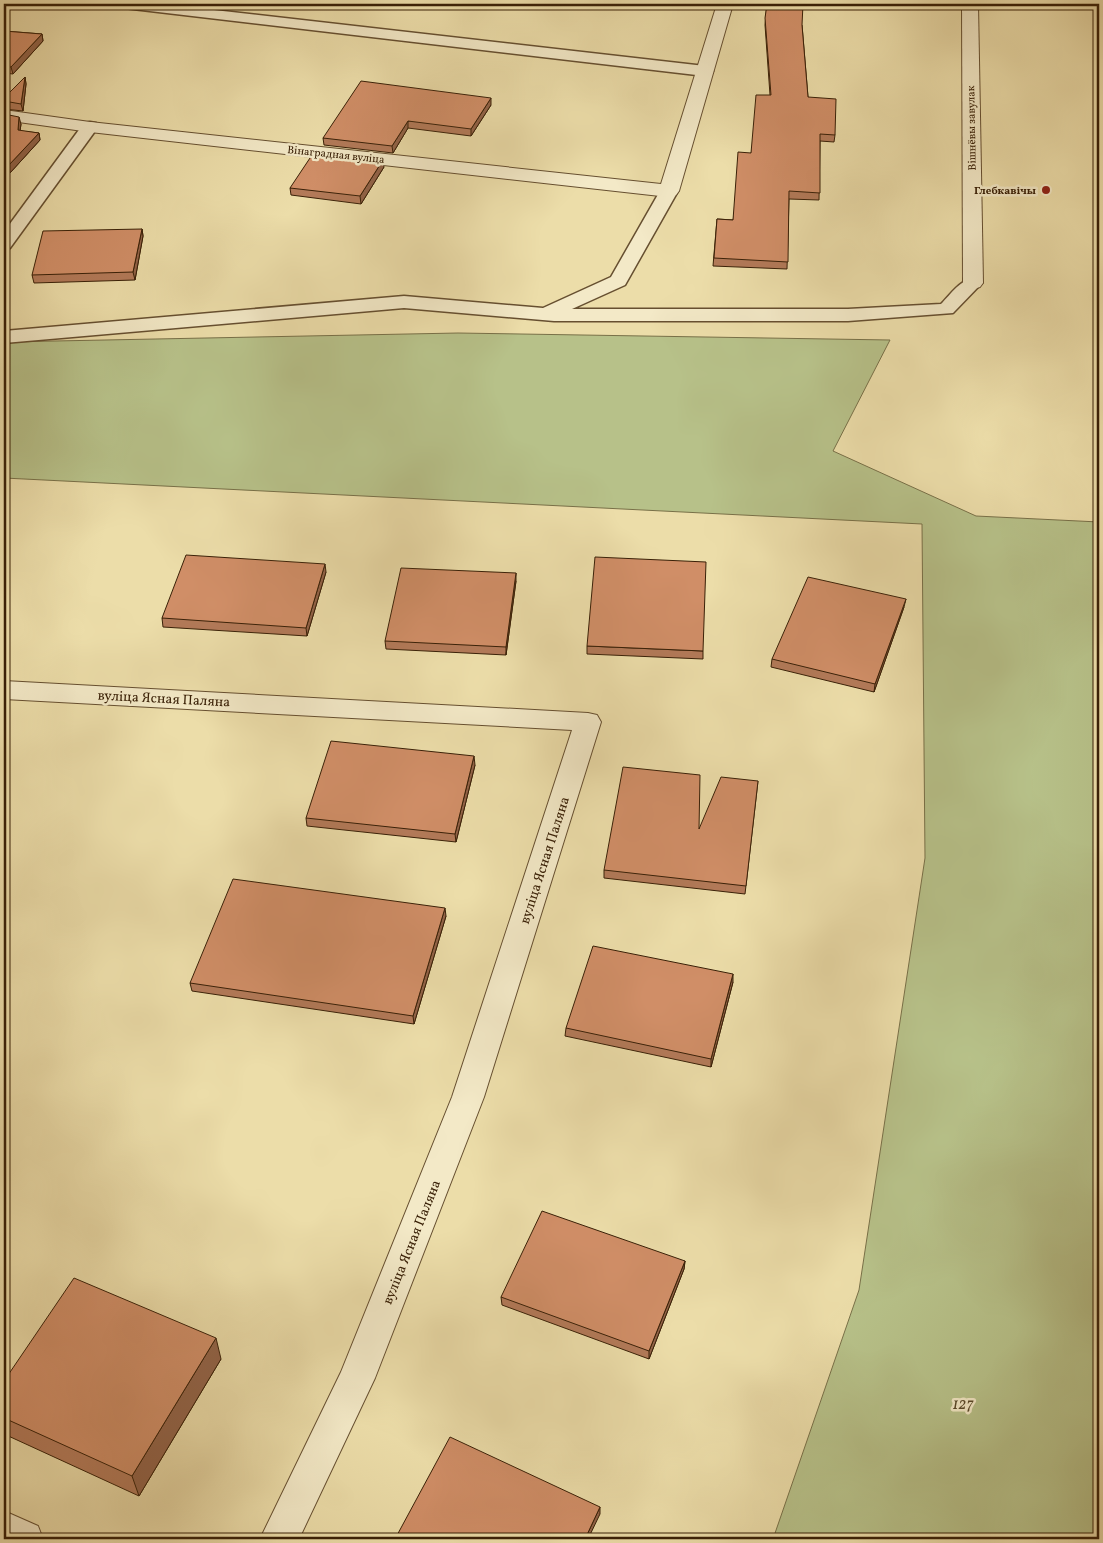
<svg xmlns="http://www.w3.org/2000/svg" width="1103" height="1543" font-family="Vollkorn,serif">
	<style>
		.green { fill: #b7c189; stroke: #787048 }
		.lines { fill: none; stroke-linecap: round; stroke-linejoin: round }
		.service-casing { stroke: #664f30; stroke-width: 3 }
		.minor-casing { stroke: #664f30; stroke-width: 2 }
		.service { fill: #f3e9c7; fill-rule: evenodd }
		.minor { fill: #f3e9c7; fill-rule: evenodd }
		.wall { fill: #b37a59; stroke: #392007 }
		.shaded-wall { fill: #926348; stroke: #392007 }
		.building { fill: #d08e67; stroke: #392007 }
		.poi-dot { fill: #8f2418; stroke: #f3e9c7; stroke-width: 2 }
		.labels { text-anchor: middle; stroke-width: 5; stroke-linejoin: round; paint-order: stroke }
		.far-street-label { font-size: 11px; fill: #392007; stroke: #f3e9c7 }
		.far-poi-label { font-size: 11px; font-weight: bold; fill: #392007; stroke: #f3e9c7; text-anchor: end }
		.street-label { font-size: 14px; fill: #392007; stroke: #f3e9c7 }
		.near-park-label { font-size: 16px; font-style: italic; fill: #584828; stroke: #f3e9c7 }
	</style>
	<rect width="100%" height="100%" fill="#ecdda9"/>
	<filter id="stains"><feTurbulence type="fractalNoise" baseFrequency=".004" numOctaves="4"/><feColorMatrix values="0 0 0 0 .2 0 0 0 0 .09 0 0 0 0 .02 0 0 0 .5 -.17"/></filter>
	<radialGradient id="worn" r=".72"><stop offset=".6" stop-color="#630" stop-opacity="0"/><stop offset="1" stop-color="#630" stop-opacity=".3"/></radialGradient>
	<path class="green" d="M458,333L890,340L833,451L976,516L1099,522V1539H773L859,1290L925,858L922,524L4,478V342Z"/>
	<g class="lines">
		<defs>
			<g id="service">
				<path d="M117,4H161L705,66L711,68L713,71L711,74L705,76L124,8L119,7Z"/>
				<path d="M90,122L96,123L98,127L10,248L4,249V232L84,123Z"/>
				<path d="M669,186L675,187L678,191L625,285L572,309H848L941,304C952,293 963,275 980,279L982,283L953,313L848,321H554L404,308L4,343V331L404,296L543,308L611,277L660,191L663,187Z"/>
			</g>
			<g id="minor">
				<path d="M717,4H733L679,191L676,195L669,197L90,132L4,120V110L90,122L661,184Z"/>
				<path d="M962,4H978L983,283L980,287L973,289L966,287L963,283Z"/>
				<path d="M4,681L588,713L597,715L601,722L484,1097L375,1378L299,1539H260L341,1372L452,1097L572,730L4,699Z"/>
				<path d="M4,1511L38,1526L43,1539H4Z"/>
			</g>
		</defs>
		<use href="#service" class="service-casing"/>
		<use href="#minor" class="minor-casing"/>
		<use href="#service" class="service"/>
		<use href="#minor" class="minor"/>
	</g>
	<g class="wall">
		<path d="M767,4L802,25L808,97L835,135L834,142L820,141L819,200L789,199L787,269L713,266L717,219L733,220L751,153L770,95L765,25Z"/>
		<path d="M4,31L42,34L43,41L13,74L4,73Z"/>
		<path d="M25,77L26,84L23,111L4,109V98Z"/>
		<path d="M491,105L471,136L408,128L393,153L324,145L323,138Z"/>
		<path d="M4,114L21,124L20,131L39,133L40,140L10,173L4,172Z"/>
		<path d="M384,167L361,204L291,195L290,188Z"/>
		<path d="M142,229L143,236L135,280L34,283L32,275Z"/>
		<path d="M326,572L307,636L163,627L162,618Z"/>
		<path d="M516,581L506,655L386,649L385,641Z"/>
		<path d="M904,607L874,692L771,667L772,659Z"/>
		<path d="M587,646L703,651V659L587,654Z"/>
		<path d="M475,765L456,842L307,826L306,818Z"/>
		<path d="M758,781L745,894L604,878V870L699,829Z"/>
		<path d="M446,916L414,1024L192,991L190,983Z"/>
		<path d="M733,982L711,1067L565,1036L566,1028Z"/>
		<path d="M685,1261L684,1269L649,1359L502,1305L501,1297Z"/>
		<path d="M221,1359L139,1496L4,1434V1381Z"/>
	</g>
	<g class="shaded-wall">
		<path d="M42,34L43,41L13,74L11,67Z"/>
		<path d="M25,77L26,84L23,111L21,104Z"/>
		<path d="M491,98V105L471,136V129Z"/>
		<path d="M19,117L21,124L19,138L18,130Z"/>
		<path d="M408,121V128L393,153L392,146Z"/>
		<path d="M39,133L40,140L10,173L8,166Z"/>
		<path d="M383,160L384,167L361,204L360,196Z"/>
		<path d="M142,229L143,236L135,280L133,272Z"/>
		<path d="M325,564L326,572L307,636L306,628Z"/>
		<path d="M516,573V581L506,655V647Z"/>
		<path d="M906,599L904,607L874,692L875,684Z"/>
		<path d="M474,756L475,765L456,842L455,834Z"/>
		<path d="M445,908L446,916L414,1024L413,1016Z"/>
		<path d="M733,974V982L711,1067V1059Z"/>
		<path d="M685,1261L684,1269L649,1359V1351Z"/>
		<path d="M216,1338L221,1359L139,1496L132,1476Z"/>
		<path d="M600,1507V1514L588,1539H585Z"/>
	</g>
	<g class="building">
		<path d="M767,4H803L802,25L808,97L836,99L835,135L820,134V193L789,191L788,262L714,258L717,219L733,220L738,152L751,153L756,95H771L765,18Z"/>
		<path d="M4,31L42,34L11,67L4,66Z"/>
		<path d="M25,77L21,104L4,101V98Z"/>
		<path d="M361,81L491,98L471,129L408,121L392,146L323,138Z"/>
		<path d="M4,114L19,117L18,130L39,133L8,166L4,165Z"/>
		<path d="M314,152L383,160L360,196L290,188Z"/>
		<path d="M142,229L133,272L32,275L43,231Z"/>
		<path d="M186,555L325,564L306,628L162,618Z"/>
		<path d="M595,557L706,562L703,651L587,646Z"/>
		<path d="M401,568L516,573L506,647L385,641Z"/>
		<path d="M808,577L906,599L875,684L772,659Z"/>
		<path d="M331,741L474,756L455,834L306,818Z"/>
		<path d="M623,767L700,775L699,829L721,777L758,781L746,886L604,870Z"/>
		<path d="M233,879L445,908L413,1016L190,983Z"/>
		<path d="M593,946L733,974L711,1059L566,1028Z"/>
		<path d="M542,1211L685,1261L649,1351L501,1297Z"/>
		<path d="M74,1278L216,1338L132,1476L4,1418V1381Z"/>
		<path d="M450,1437L600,1507L585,1539H395Z"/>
	</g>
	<circle class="poi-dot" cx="1046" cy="190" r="5"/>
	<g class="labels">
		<g class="far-street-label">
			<text transform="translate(971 128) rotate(-91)" y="4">Вішнёвы завулак</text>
			<text transform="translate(336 154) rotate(6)" y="4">Вінаградная вуліца</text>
		</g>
		<g class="far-poi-label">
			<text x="1036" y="194">Глебкавічы</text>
		</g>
		<g class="street-label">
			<text transform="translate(164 698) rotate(3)" y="5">вуліца Ясная Паляна</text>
			<text transform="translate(544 860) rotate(-72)" y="5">вуліца Ясная Паляна</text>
			<text transform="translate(411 1242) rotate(-68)" y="5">вуліца Ясная Паляна</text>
		</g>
		<g class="near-park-label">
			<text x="963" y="1409">127</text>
		</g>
	</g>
	<rect width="1103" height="1543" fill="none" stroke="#ecdda9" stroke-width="20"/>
	<rect x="5" y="5" width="1093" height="1533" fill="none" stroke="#392007" stroke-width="2.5"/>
	<rect x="10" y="10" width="1083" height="1523" fill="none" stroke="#392007"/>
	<rect width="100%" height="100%" filter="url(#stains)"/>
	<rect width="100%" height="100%" fill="url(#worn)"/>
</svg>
